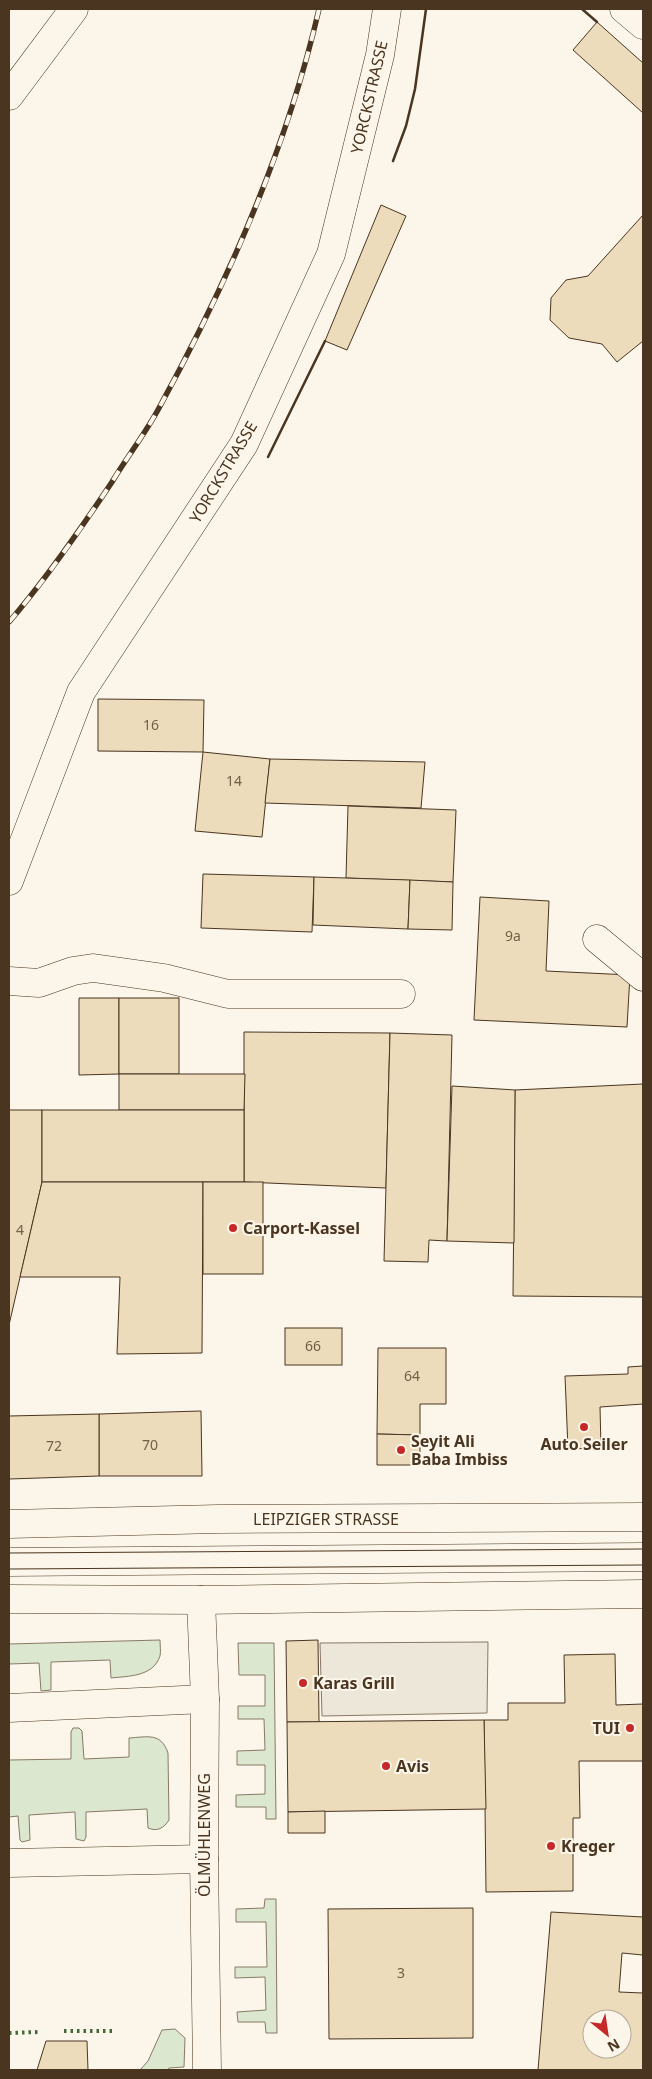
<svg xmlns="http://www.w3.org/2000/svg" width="652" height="2079" font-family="'Noto Sans',sans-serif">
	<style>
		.green { fill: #dce7d0; stroke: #887966 }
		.parking { fill: #ede7d9; stroke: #887966 }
		.building { fill: #ecdcbc; stroke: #4a3520; fill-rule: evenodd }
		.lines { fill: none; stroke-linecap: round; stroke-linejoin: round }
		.minor-casing { stroke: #4a3520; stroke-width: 29 }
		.major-casing { stroke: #4a3520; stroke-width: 29 }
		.minor { stroke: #fbf6e9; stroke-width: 28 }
		.major { stroke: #fbf6e9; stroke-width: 28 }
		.tram { stroke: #4a3520; stroke-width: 1 }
		.rail-casing { stroke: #4a3520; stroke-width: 5.5 }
		.rail { stroke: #fbf6e9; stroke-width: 4; stroke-dasharray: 11; stroke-linecap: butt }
		.hedge { stroke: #436837; stroke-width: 4; stroke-dasharray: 2.5 4; stroke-linecap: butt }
		.wall { stroke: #4a3520; stroke-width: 2.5 }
		.poi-dot { fill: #c62828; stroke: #fbf6e9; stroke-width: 2 }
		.labels { text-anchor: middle; stroke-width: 4; stroke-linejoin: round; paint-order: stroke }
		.number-label { font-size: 14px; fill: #725f47 }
		.street-label { font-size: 16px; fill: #4a3520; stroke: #fbf6e9 }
		.poi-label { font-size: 16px; font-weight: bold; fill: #4a3520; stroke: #fbf6e9; text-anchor: start }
	</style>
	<rect width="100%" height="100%" fill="#fbf6e9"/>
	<g class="green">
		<path d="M160,1640C160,1645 161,1652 160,1656C153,1677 128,1676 111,1678L110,1660L51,1662V1690L41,1691L39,1663L9,1664V1644Z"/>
		<path d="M238,1643H274L276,1819H266V1807H236V1795L265,1794V1765H237V1751L265,1750L264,1719H238V1706H265V1675H239Z"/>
		<path d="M73,1728H79L82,1731L84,1759L129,1757V1738C147,1737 161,1732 168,1753L169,1820C164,1828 157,1832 148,1828L147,1809L86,1812V1837L84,1841L76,1839L75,1812L29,1815L30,1840L22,1842L20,1840L18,1816L9,1817V1760L71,1759V1732Z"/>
		<path d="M265,1899H276L277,2033H266L265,2022H238L237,2012L266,2010L265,1977L235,1978V1967H267L266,1922H236V1909L264,1908Z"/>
		<path d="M175,2029L185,2038L184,2067L169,2068L168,2070H140L148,2061L162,2030Z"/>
	</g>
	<path class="parking" d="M488,1642L487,1713L322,1716L320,1643Z"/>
	<g class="building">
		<path d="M597,22L643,63V113L573,50Z"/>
		<path d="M381,205L406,216L347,350L325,341Z"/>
		<path d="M643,215V341L617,362L602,344L569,338L550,320L551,298L566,280L588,276Z"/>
		<path d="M98,699L204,700L203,752L98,751Z"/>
		<path d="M203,752L270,759L262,837L195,831Z"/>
		<path d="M270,759L425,762L421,808L265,803Z"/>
		<path d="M348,806L456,810L453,882L346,878Z"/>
		<path d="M203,874L314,877L312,932L201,928Z"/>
		<path d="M314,877L410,880L408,929L313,925Z"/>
		<path d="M410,880L453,882L452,930L408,929Z"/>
		<path d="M480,897L549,901L546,971L630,975L627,1027L474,1020Z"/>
		<path d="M79,998H119V1074L79,1075Z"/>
		<rect x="119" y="998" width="60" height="76"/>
		<path d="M244,1032L390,1033L386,1188L244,1182Z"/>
		<path d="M390,1033L452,1035L447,1241L429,1240L428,1262L384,1261Z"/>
		<path d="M119,1074H245L244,1110H119Z"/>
		<path d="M643,1084V1297L513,1296L515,1090Z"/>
		<path d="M452,1086L515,1090L514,1243L447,1241Z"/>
		<path d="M9,1110H42V1182L9,1325Z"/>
		<rect x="42" y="1110" width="202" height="72"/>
		<path d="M42,1182H203L202,1353L117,1354L120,1277H20Z"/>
		<rect x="203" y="1182" width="60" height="92"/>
		<rect x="285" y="1328" width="57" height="37"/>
		<path d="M378,1348H446V1404H420V1435L377,1434Z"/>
		<path d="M643,1366V1404L600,1407L601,1448L568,1449L565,1376L628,1374V1367Z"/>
		<path d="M201,1411L202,1476H99V1414Z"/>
		<path d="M99,1414V1476L9,1479V1416Z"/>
		<path d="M377,1434L420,1435V1465H377Z"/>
		<path d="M318,1640L319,1722H287L286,1641Z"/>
		<path d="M615,1654L616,1705L643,1704V1761H579L580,1818H573V1891L486,1892L484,1720H508V1703H565L564,1655Z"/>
		<path d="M484,1720L486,1809L288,1812L287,1722Z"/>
		<path d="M325,1811V1833H288V1812Z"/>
		<path d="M473,1908V2038L329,2039L328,1909Z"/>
		<path d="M551,1912L643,1917V1955L622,1953L619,1992L643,1993V2070H538ZM592,2019H622V2049H592Z"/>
		<path d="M46,2041H87L88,2070H37Z"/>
	</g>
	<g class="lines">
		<defs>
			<g id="minor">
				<path d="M624,9L643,25"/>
				<path d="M9,96L74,9"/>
				<path d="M9,881L81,692L244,444L331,254L380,55L387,9"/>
				<path d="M597,939L643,977"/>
				<path d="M9,981L39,983L73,971L93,968L164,978L228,994H401"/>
				<path d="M9,1562L643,1557"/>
				<path d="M201,1600L205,1699L204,1859L207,2070"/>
				<path d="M9,1708L205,1699"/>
				<path d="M9,1863L204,1859"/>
			</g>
			<g id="major">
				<path d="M9,1524L218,1519L643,1517"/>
				<path d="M9,1599L201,1600L643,1594"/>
			</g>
		</defs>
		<use href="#minor" class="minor-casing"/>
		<use href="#major" class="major-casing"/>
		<use href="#minor" class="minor"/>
		<use href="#major" class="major"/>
		<g class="tram">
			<path d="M9,1553L643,1549"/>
			<path d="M9,1569L643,1565"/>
		</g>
		<defs>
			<path id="rail" d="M9,622C47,578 80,530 112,482C127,457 145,434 159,408C228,282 287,149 319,9"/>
		</defs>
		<use href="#rail" class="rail-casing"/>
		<use href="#rail" class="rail"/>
		<g class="hedge">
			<path d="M64,2031H116"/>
			<path d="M9,2033L39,2032"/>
		</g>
		<g class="wall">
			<path d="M582,9L597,22"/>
			<path d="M393,161L406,126L415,89L426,9"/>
			<path d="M268,457L325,341"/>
		</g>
	</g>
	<g class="poi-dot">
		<circle cx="233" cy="1228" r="5"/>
		<circle cx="584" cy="1427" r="5"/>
		<circle cx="401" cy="1450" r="5"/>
		<circle cx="303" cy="1683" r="5"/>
		<circle cx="630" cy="1728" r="5"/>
		<circle cx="386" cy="1766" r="5"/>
		<circle cx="551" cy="1846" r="5"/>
	</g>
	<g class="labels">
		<g class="number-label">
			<text x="151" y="730">16</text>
			<text x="234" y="786">14</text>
			<text x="513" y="941">9a</text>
			<text x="20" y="1235">4</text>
			<text x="313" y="1351">66</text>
			<text x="412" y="1381">64</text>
			<text x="150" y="1450">70</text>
			<text x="54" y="1451">72</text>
			<text x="401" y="1978">3</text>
		</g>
		<g class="street-label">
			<text transform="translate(369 97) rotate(-77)" y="6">YORCKSTRASSE</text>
			<text transform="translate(223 472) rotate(-59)" y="6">YORCKSTRASSE</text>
			<text x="326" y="1525">LEIPZIGER STRASSE</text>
			<text transform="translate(204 1835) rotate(-90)" y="6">ÖLMÜHLENWEG</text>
		</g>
		<g class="poi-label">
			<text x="243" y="1234">Carport-Kassel</text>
			<text x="411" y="1447">Seyit Ali<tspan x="411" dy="18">Baba Imbiss</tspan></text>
			<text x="584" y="1450" text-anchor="middle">Auto Seiler</text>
			<text x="313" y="1689">Karas Grill</text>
			<text x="620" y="1734" text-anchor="end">TUI</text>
			<text x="396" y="1772">Avis</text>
			<text x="561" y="1852">Kreger</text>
		</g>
	</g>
	<rect width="652" height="2079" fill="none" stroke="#4a3520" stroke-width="20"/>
	<g transform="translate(607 2034) rotate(150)"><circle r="24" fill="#fbf6e9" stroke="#b4a999"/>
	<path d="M0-4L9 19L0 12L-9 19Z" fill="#c62828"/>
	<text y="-8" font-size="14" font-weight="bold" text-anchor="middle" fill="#4a3520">N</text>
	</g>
</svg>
